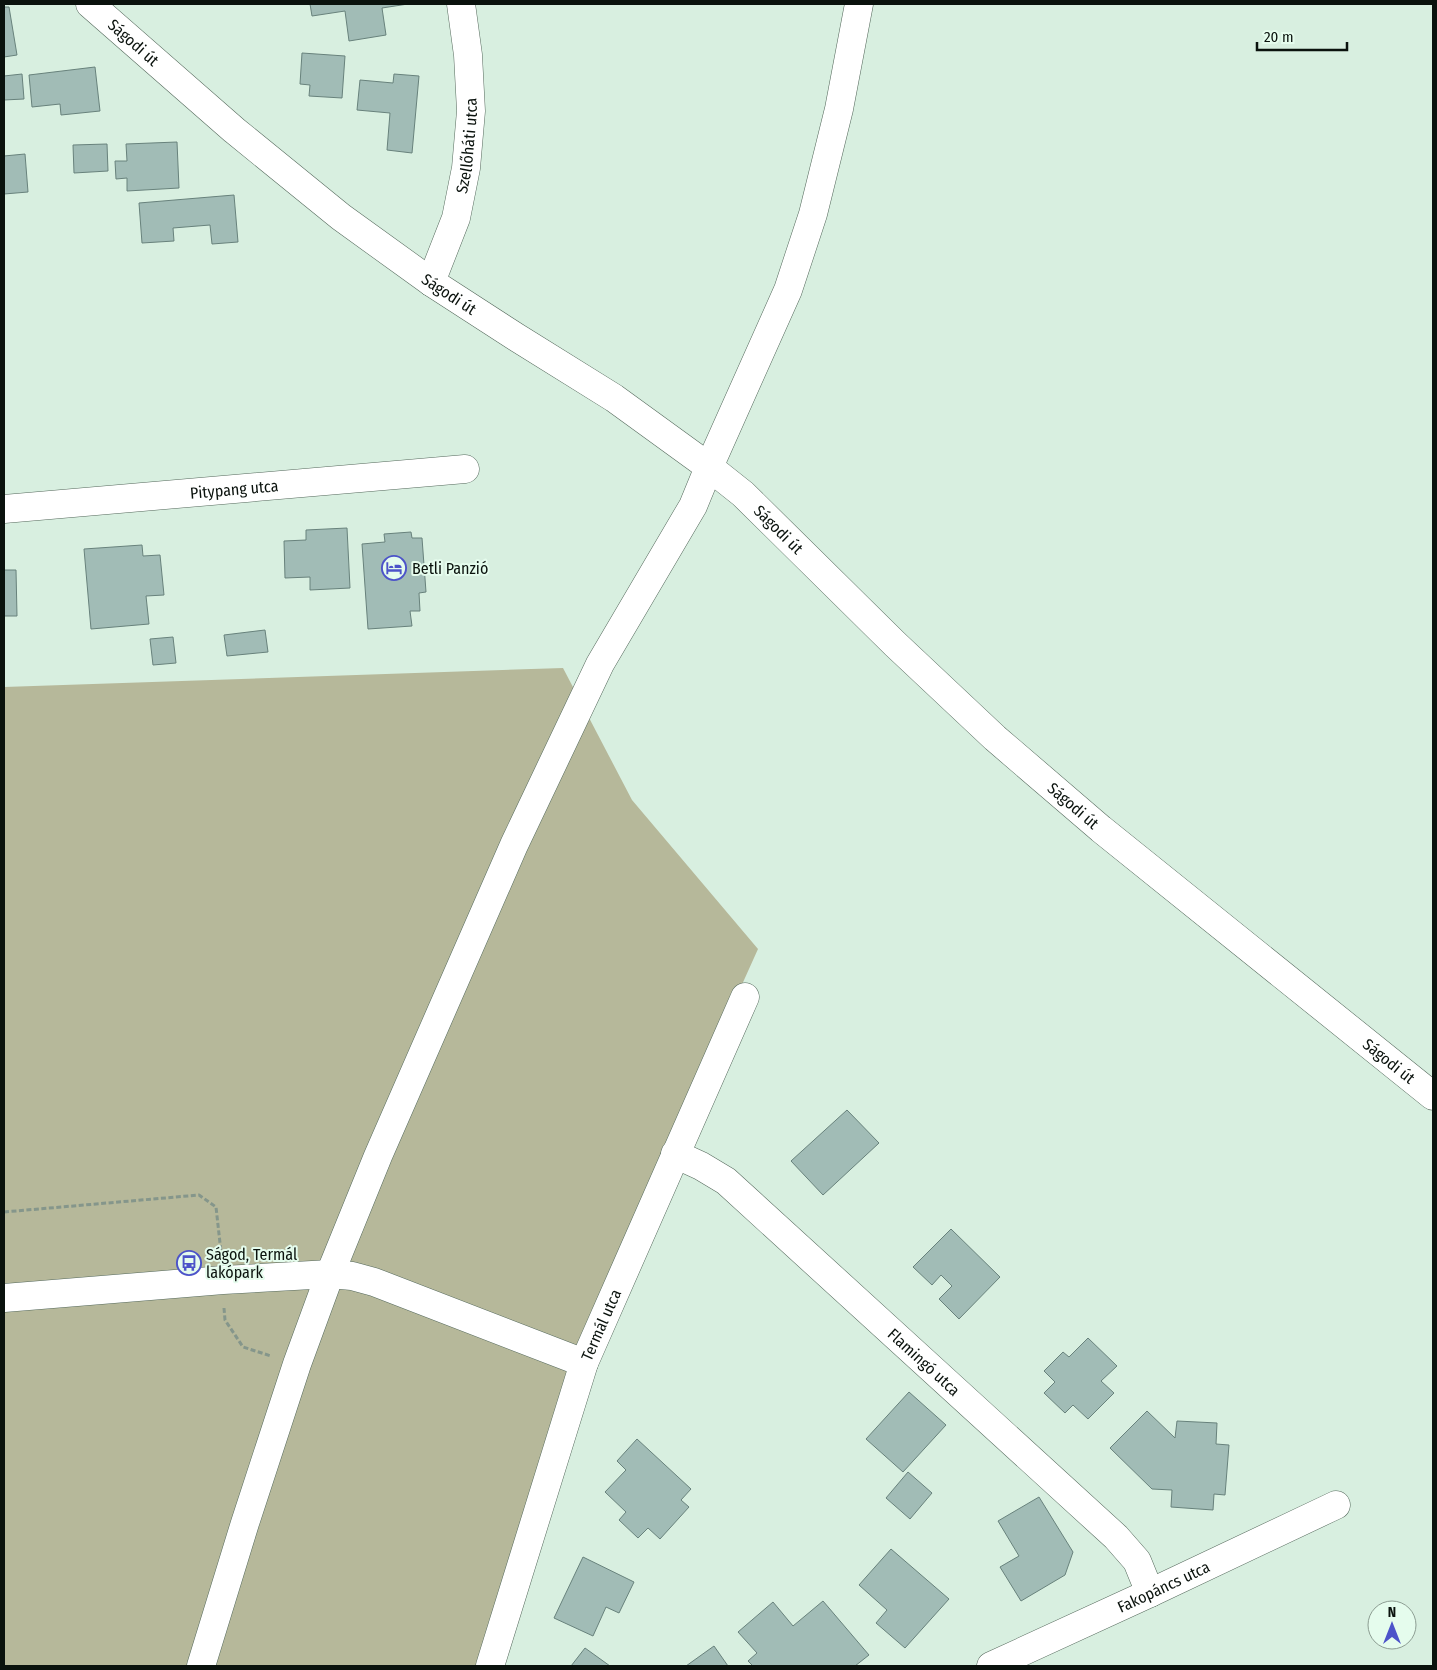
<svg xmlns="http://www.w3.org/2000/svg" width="1437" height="1670" font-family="'Fira Sans Condensed',sans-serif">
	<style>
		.green { fill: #b6b89a }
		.building { fill: #a1bcb6; stroke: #68827c }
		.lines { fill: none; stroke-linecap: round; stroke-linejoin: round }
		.street-casing { stroke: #55695c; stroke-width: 29 }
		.secondary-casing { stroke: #55695c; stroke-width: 29 }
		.path { stroke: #85968b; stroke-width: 3; stroke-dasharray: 5 2.5; stroke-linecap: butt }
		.street { stroke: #fff; stroke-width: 28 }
		.secondary { stroke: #fff; stroke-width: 28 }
		.labels { text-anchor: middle; stroke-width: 4; stroke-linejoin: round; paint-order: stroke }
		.street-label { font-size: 16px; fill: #0a120d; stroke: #e5fced }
		.poi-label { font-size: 16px; fill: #0a120d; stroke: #e5fced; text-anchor: start }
	</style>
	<rect width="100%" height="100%" fill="#d8efe0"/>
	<path class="green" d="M563,668L632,800L758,949L581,1342L486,1666H4V687Z"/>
	<g class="building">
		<path d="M310,4H408L382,8L386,35L349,41L345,11L312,16Z"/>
		<path d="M4,7H9L17,55L4,57Z"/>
		<path d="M302,53L345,56L342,98L309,96L310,85L300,84Z"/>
		<path d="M95,67L100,111L61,115L60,104L32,107L29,75Z"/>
		<path d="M22,74L24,99L4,100V76Z"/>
		<path d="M394,74L419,76L412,153L387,150L390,113L357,110L360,80L393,83Z"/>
		<path d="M177,142L179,188L127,191V178L116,179L115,161H127L126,144Z"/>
		<path d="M107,144L108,171L74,173L73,145Z"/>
		<path d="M25,154L28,192L4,194V156Z"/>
		<path d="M234,195L238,242L212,244L210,225L173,228L174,241L142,243L139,203Z"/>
		<path d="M347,528L350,588L310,590V577L285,578L284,541L306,540V530Z"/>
		<path d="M411,532L412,538H422L426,592L419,593L420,611H410L412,626L368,629L362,544L385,542L384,534Z"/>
		<path d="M142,545L143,556L160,555L164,595L146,596L149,624L91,629L84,549Z"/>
		<path d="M4,570H16L17,616H4Z"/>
		<path d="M265,630L268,652L227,656L224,635Z"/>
		<path d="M173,637L176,663L153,665L150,639Z"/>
		<path d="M847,1110L879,1143L823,1195L791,1161Z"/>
		<path d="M951,1229L1000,1277L959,1319L939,1299L952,1286L941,1275L932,1285L913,1267Z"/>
		<path d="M1088,1338L1117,1366L1101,1381L1114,1393L1088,1419L1073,1405L1065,1413L1044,1393L1055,1382L1044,1371L1063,1352L1069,1357Z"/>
		<path d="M909,1392L946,1425L903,1472L866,1439Z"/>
		<path d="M1147,1411L1175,1438L1177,1421L1217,1423L1216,1444L1229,1445L1225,1495L1214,1494L1213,1510L1171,1507L1172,1490L1152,1489L1110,1448Z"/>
		<path d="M637,1439L691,1489L681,1500L689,1507L660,1539L648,1528L638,1538L619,1520L626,1512L605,1492L626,1470L617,1461Z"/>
		<path d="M908,1472L932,1493L910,1519L886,1498Z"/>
		<path d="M1039,1497L1073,1552L1065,1575L1021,1601L1000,1567L1019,1556L998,1521Z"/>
		<path d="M891,1549L949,1599L905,1648L876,1623L887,1610L859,1585Z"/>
		<path d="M583,1557L634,1582L619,1613L606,1607L593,1636L554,1618Z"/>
		<path d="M823,1601L869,1655L855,1666H753L748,1661L757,1653L738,1632L773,1602L793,1626Z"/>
		<path d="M714,1646L728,1666H686Z"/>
		<path d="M585,1648L610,1666H571Z"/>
	</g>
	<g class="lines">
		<defs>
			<g id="street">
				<path id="s1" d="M431,282L456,218L466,168L471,111L468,55L461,4"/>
				<path id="s2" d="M4,509L465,469"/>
				<path id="s3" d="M675,1154L701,1166L726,1181L1116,1537L1137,1561L1150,1593"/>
				<path d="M4,1298L223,1280L330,1274L352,1276L374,1282L584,1363"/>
				<path d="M201,1666L245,1523L297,1364L330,1274L378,1156L514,845L600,664L693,506L709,467"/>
				<path id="s4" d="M490,1666L584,1363L745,997"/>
				<path id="s5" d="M991,1666L1150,1593L1336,1505"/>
			</g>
			<g id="secondary">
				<path id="s6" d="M90,4L234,130L341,217L431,282L516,337L614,398L709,467L743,494L895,644L995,738L1101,829L1433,1096"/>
				<path d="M709,467L788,290L813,214L839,109L859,4"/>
			</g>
		</defs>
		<use href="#street" class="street-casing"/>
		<use href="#secondary" class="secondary-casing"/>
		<g class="path">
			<path d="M4,1212L199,1195L216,1207L221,1252"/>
			<path d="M224,1308L225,1320L243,1347L271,1356"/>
		</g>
		<use href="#street" class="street"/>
		<use href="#secondary" class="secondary"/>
	</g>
	<defs>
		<symbol id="hotel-ring" viewBox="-11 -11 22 22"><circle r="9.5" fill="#e5fced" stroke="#4c53c9" stroke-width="1.5"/><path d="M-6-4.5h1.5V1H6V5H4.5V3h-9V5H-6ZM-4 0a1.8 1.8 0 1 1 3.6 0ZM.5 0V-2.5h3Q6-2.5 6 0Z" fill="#4c53c9"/></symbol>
		<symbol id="bus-ring" viewBox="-11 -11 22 22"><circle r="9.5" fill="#e5fced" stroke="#4c53c9" stroke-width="1.5"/><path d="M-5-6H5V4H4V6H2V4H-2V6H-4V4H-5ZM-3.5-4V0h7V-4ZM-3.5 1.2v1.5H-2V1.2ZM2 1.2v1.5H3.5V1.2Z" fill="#4c53c9"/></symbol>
	</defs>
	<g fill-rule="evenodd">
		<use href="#hotel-ring" x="380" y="554" width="28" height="28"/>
		<use href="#bus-ring" x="175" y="1249" width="28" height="28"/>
	</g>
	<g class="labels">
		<g class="street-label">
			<text dy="6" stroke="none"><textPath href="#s6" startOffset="58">Ságodi út</textPath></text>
			<text dy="6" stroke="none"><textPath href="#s1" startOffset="142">Szellőháti utca</textPath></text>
			<text dy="6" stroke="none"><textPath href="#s6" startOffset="462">Ságodi út</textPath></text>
			<text dy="6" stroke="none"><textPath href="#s2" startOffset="231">Pitypang utca</textPath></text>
			<text dy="6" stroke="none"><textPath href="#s6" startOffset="868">Ságodi út</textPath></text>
			<text dy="6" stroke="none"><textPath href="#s6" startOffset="1272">Ságodi út</textPath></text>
			<text dy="6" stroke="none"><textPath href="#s6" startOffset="1678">Ságodi út</textPath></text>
			<text dy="6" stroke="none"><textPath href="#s4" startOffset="359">Termál utca</textPath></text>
			<text dy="6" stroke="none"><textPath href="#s3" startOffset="326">Flamingó utca</textPath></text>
			<text dy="6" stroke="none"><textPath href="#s5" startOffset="190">Fakopáncs utca</textPath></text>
		</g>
		<g class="poi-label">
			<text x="412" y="574">Betli Panzió</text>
			<text x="206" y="1260">Ságod, Termál<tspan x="206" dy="18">lakópark</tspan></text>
		</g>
	</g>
	<rect width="1437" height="1670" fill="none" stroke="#0a120d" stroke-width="10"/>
	<g transform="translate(1392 1625)"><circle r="24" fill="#e5fced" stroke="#8d9e93"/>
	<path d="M0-4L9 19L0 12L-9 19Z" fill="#4c53c9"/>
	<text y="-8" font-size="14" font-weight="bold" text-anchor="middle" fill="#0a120d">N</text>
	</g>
	<path d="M1257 42v8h90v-8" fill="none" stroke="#0a120d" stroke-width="2.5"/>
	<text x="1264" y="42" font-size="15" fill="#0a120d" stroke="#e5fced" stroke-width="4" paint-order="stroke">20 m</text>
</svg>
